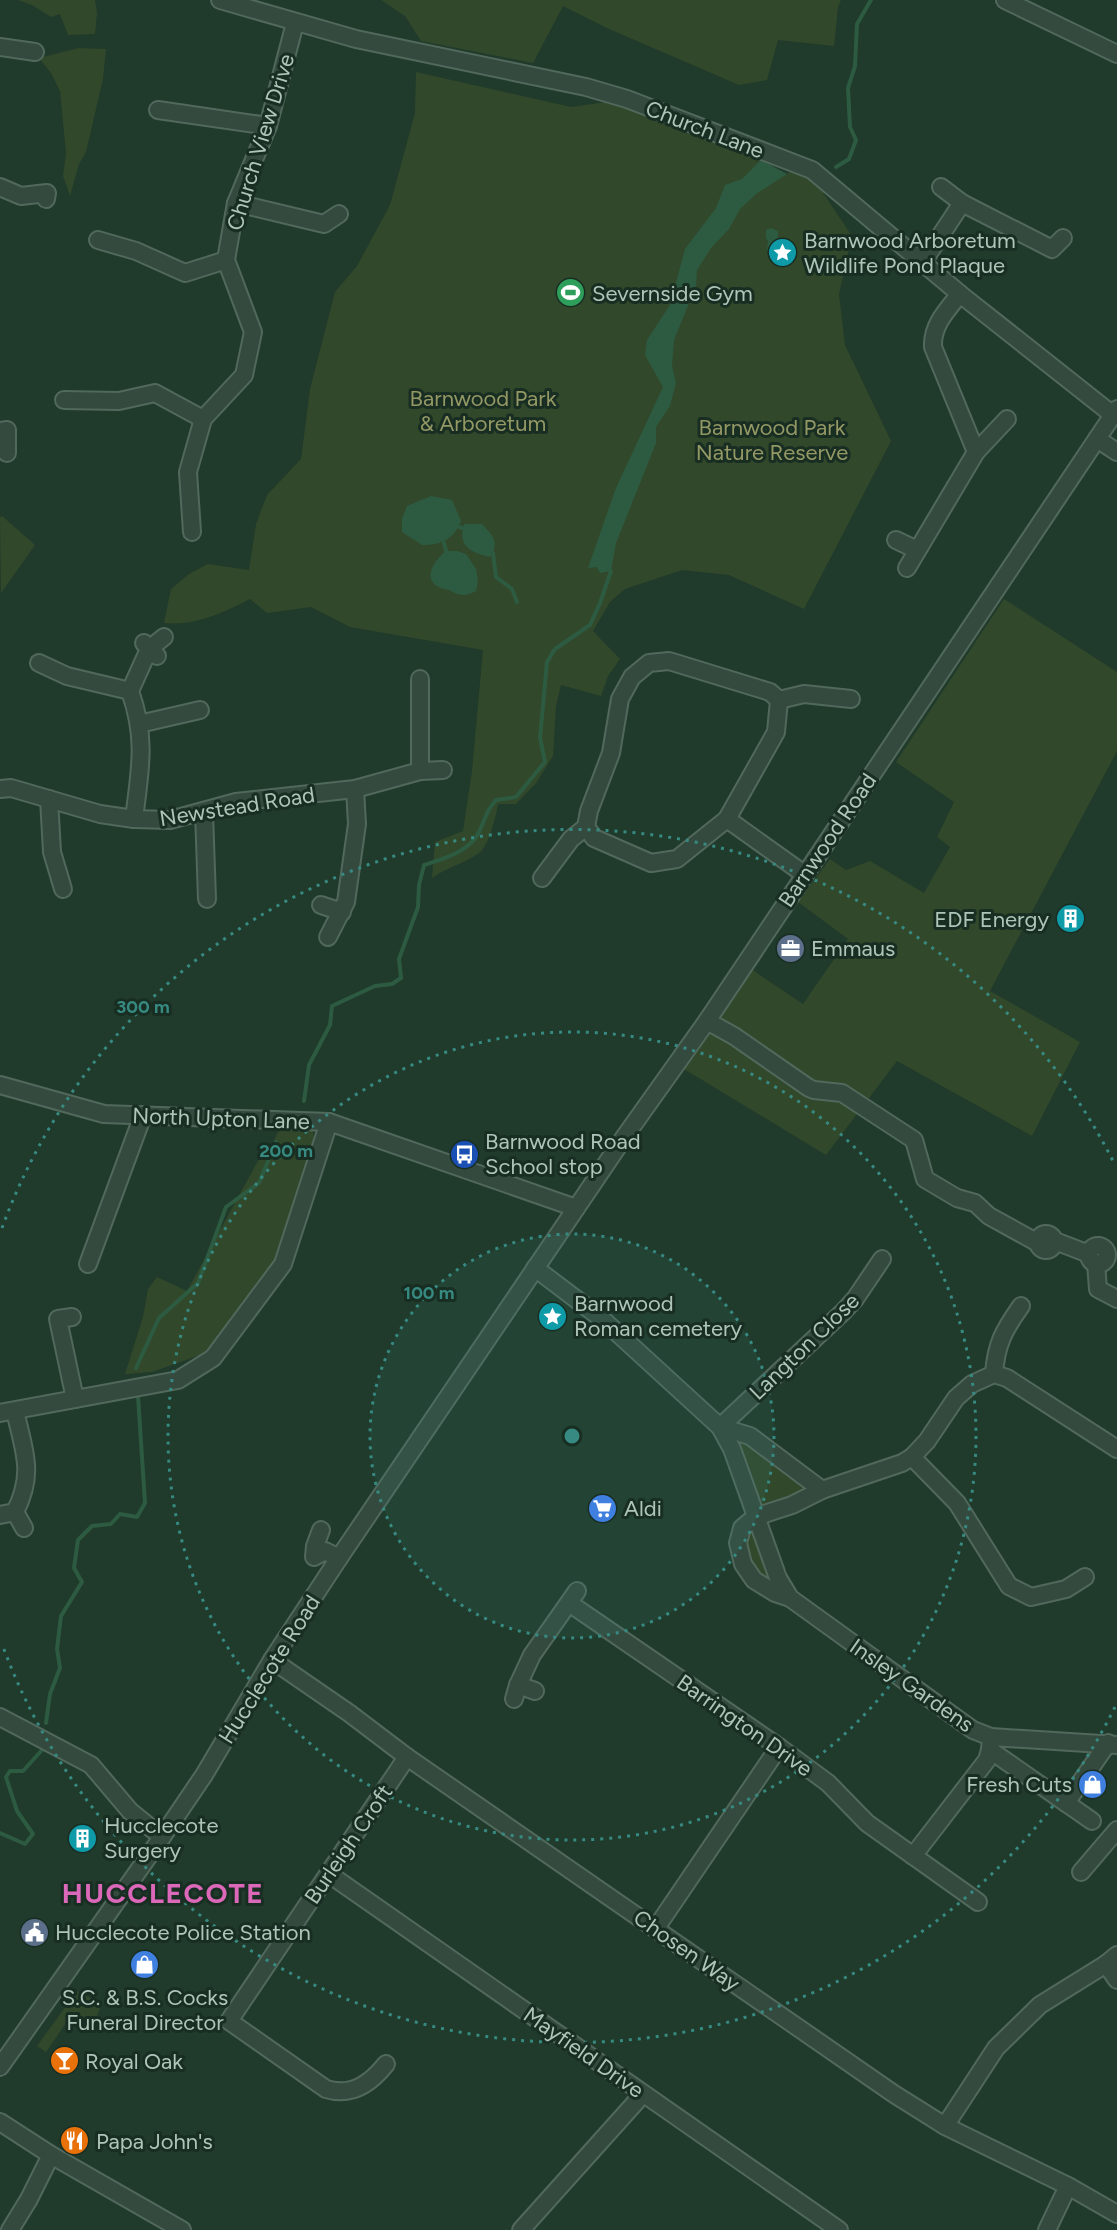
<svg xmlns="http://www.w3.org/2000/svg" width="1117" height="2230" font-family="Figtree,sans-serif">
	<style>
		.green { fill: #32482b }
		.water { fill: #2d5b41 }
		.lines { fill: none; stroke-linecap: round; stroke-linejoin: round }
		.stream { stroke: #2d5b41; stroke-width: 4 }
		.minor-casing { stroke: #51685c; stroke-width: 20 }
		.minor { stroke: #344a3e; stroke-width: 16 }
		.ring { fill: none; stroke: #378a81; stroke-width: 3; stroke-dasharray: 3 6 }
		.labels { text-anchor: middle; stroke-width: 6; stroke-linejoin: round; paint-order: stroke }
		.street-label { font-size: 22px; fill: #aec6ba; stroke: #192e23 }
		.poi-label { font-size: 22px; fill: #aec6ba; stroke: #192e23; text-anchor: start }
		.park-label { font-size: 22px; fill: #939864; stroke: #192e23 }
		.district-label { font-size: 28px; font-weight: bold; letter-spacing: 1.5px; fill: #dc68ba; stroke: #192e23 }
		.centre { fill: #378a81; stroke: #192e23; stroke-width: 3 }
		.ring-label { font-size: 18px; text-anchor: middle; font-weight: bold; fill: #378a81; stroke: #192e23; stroke-width: 6; stroke-linejoin: round; paint-order: stroke }
	</style>
	<rect width="100%" height="100%" fill="#203a2b"/>
	<g class="green">
		<path d="M18,0H95L97,13L95,34L68,35L60,14L51,17L32,5Z"/>
		<path d="M381,0H841L838,7L834,46L778,40L767,80L739,85L609,29L563,6L533,63L421,41L405,16Z"/>
		<path d="M79,48L106,49L103,79L86,152L79,164L70,196L63,176L66,153L60,91L51,73L39,58Z"/>
		<path d="M416,72L571,107L627,99L755,148L761,160L787,174L792,170L815,181L852,236L839,294L845,345L891,441L804,609L729,575L682,570L625,589L610,602L593,631L620,659L608,676L601,696L561,685L556,706L553,756L536,783L516,804H498C496,816 489,846 479,853C465,863 446,868 432,878L435,842L463,831L472,771L483,650L350,627L311,607L267,613L250,599C222,613 196,626 164,623L171,589L189,574L208,564L249,570L256,524L267,495L301,459L310,389L335,292L357,266L390,205L415,113Z"/>
		<path d="M2,516L35,545L1,593L0,518Z"/>
		<path d="M1004,599L1117,672V751L990,991L1080,1042L1032,1136L897,1061L826,1155L684,1069L751,969L803,1004L848,939L798,902L830,859L846,870L870,861L924,893L950,847L937,837L954,802L896,762Z"/>
		<path d="M282,1123L312,1125L316,1154L279,1256L209,1352L152,1372L125,1374L143,1317L148,1289L157,1277L187,1291L260,1157L269,1152Z"/>
		<path d="M750,1436L827,1491L753,1516L790,1598L743,1564L751,1509L727,1437Z"/>
		<path d="M77,1991L96,2001L100,2008L90,2034L68,2020L46,2052L37,2046Z"/>
	</g>
	<g class="water">
		<path d="M761,160L787,174L756,194L740,209L729,229L711,248L697,270L696,286L674,340L672,366L676,383L670,406L656,427V443L616,543L611,571L600,573L597,567L588,568L616,488L663,387L645,355L647,340L670,305L685,249L716,208L725,185L742,179Z"/>
		<path d="M771,228L778,231V251L775,255H771L767,250L768,241L766,238V230Z"/>
		<path d="M431,496L452,500L461,521C453,540 441,545 422,545L402,532V519L407,506Z"/>
		<path d="M464,524H482C493,536 500,542 490,557C471,553 457,546 464,524Z"/>
		<path d="M446,551H457L466,554L476,569L478,581L476,591C465,597 460,596 449,590C446,589 442,589 439,587C421,578 436,559 446,551Z"/>
	</g>
	<g class="lines">
		<g class="stream">
			<path d="M836,167L849,159L856,140L850,127L848,88L855,66L857,24L871,0"/>
			<path d="M459,527L462,528"/>
			<path d="M444,543L446,551"/>
			<path d="M493,553L496,577L512,589L517,602"/>
			<path d="M304,1101L309,1065L330,1025L332,1006L375,986L392,984L401,978L399,959L418,907L419,885L424,865C443,859 468,852 478,834C486,819 484,814 496,800L516,797L545,762L540,738L547,662L555,649L590,625L600,603L611,571"/>
			<path d="M136,1368L159,1318L198,1283L226,1207L259,1183L276,1142"/>
			<path d="M46,1723L50,1694L60,1668L57,1649L61,1616L82,1582L74,1568L78,1540L92,1526L111,1524L120,1514L137,1517L145,1503L138,1396"/>
			<path d="M0,1833L25,1844L33,1834L17,1811L6,1777L10,1771H23L42,1750"/>
		</g>
		<defs>
			<g id="minor">
				<path d="M220,0L356,39L586,87L627,99L812,170L960,294L1113,415"/>
				<path d="M1005,0L1117,54"/>
				<path d="M0,47L35,52"/>
				<path d="M158,110L268,126"/>
				<path d="M0,187L21,196L47,193L46,199"/>
				<path d="M941,187L962,203L1052,249L1063,238"/>
				<path d="M236,203L324,224L339,214"/>
				<path d="M98,240L136,251L185,273L226,260"/>
				<path d="M923,262L962,203"/>
				<path d="M64,400L119,401L155,393L203,419"/>
				<path d="M0,431L7,430V453"/>
				<path d="M1097,439L1117,452"/>
				<path d="M976,452L1007,419"/>
				<path d="M192,532L188,472L203,419L244,375L253,332L226,260L236,203L268,126L295,23"/>
				<path d="M896,540L917,550"/>
				<path d="M907,568L976,452L933,347C932,325 947,310 960,294"/>
				<path d="M144,643L149,649L164,637"/>
				<path d="M669,661L770,692L779,700L776,732L727,819L677,859L651,863L594,838L586,827L589,811L611,753L620,699L632,677L649,663Z"/>
				<path d="M39,663L67,676L130,691"/>
				<path d="M779,700L804,694L851,699"/>
				<path d="M139,724L200,710"/>
				<path d="M420,771L443,770"/>
				<path d="M0,789L11,788L100,814L134,819L170,820L236,802L355,789L420,771V679"/>
				<path d="M49,799L52,852L63,889"/>
				<path d="M204,812L207,899"/>
				<path d="M134,819C140,770 147,739 130,691L149,649L157,656"/>
				<path d="M727,819L804,874"/>
				<path d="M542,878L571,839L586,827"/>
				<path d="M321,905L342,912"/>
				<path d="M328,937L346,902L357,824L355,789"/>
				<path d="M707,1021L734,1036L809,1088L814,1090L842,1093L914,1140L925,1179L957,1198L975,1203L989,1216L1038,1243"/>
				<path d="M0,1085L104,1114L329,1122L576,1208"/>
				<circle cx="1046" cy="1242" r="8"/>
				<path d="M1055,1241L1089,1254"/>
				<circle cx="1098" cy="1255" r="9"/>
				<path d="M1096,1263L1098,1289L1117,1299"/>
				<path d="M88,1264L143,1115"/>
				<path d="M535,1268L601,1318L720,1427L732,1449L778,1578L790,1598L973,1730L991,1737L1117,1745"/>
				<path d="M72,1317L58,1319L75,1399"/>
				<path d="M994,1374C996,1344 1004,1330 1021,1306"/>
				<path d="M15,1411C24,1451 35,1473 15,1512L24,1528"/>
				<path d="M0,1413L178,1380L213,1358L283,1264L329,1122"/>
				<path d="M720,1427L843,1312L855,1299L882,1259"/>
				<path d="M720,1427L750,1436L822,1490"/>
				<path d="M912,1457L957,1503L1009,1586L1031,1597L1066,1589L1085,1577"/>
				<path d="M0,1515L15,1512"/>
				<path d="M321,1530L315,1546L314,1557L325,1551L339,1558"/>
				<path d="M790,1598L775,1593L754,1580L743,1564L738,1543L742,1528L755,1517L792,1505L822,1490L902,1463L912,1457L927,1441L956,1398L972,1384L994,1374L1007,1378L1117,1449"/>
				<path d="M569,1603L779,1747L828,1783L867,1823L978,1902"/>
				<path d="M272,1660L349,1713L407,1757L894,2094L945,2126L1068,2186L1117,2214"/>
				<path d="M518,1685L532,1655L577,1591"/>
				<path d="M514,1699L518,1685L535,1691"/>
				<path d="M0,1717L91,1765L130,1811L162,1837"/>
				<path d="M990,1750L1092,1821"/>
				<path d="M1066,1803L1108,1743"/>
				<path d="M913,1856L987,1760L990,1750L991,1737"/>
				<path d="M1081,1872L1117,1830"/>
				<path d="M329,1874L839,2230"/>
				<path d="M656,1928L779,1747"/>
				<path d="M1106,1964L1117,1980"/>
				<path d="M386,2064C371,2083 352,2097 326,2089L229,2021L407,1757"/>
				<path d="M0,2067L162,1837L204,1775L272,1660L339,1558L623,1139L707,1021L1117,409"/>
				<path d="M0,2122L51,2155L182,2230"/>
				<path d="M945,2126L996,2048L1040,2005L1106,1964L1117,1955"/>
				<path d="M10,2230L29,2199L51,2155"/>
				<path d="M521,2230L643,2094"/>
				<path d="M1047,2230L1068,2186"/>
			</g>
		</defs>
		<use href="#minor" class="minor-casing"/>
		<use href="#minor" class="minor"/>
	</g>
	<circle cx="572" cy="1436" r="202" fill="#378a81" fill-opacity=".12"/>
	<g class="ring">
		<circle cx="572" cy="1436" r="202"/>
		<circle cx="572" cy="1436" r="404"/>
		<path d="M1115 1707A607 607 0 0 1 2 1644M2 1228A607 607 0 0 1 1115 1165"/>
	</g>
	<defs>
		<symbol id="sight-disc" viewBox="-11 -11 22 22"><circle r="9.5" fill="#0f9aa8" stroke="#192e23"/><path d="M0-6L1.8-2.2L6-1.7L2.9 1.2L3.7 5.4L0 3.3L-3.7 5.4L-2.9 1.2L-6-1.7L-1.8-2.2Z" fill="#fff"/></symbol>
		<symbol id="stadium-disc" viewBox="-11 -11 22 22"><circle r="9.5" fill="#2e9e5b" stroke="#192e23"/><path d="M0-5a6.5 5 0 1 0 0 10a6.5 5 0 1 0 0-10ZM-3.5-1.8h7v3.6h-7Z" fill="#fff"/></symbol>
		<symbol id="building-disc" viewBox="-11 -11 22 22"><circle r="9.5" fill="#0f9aa8" stroke="#192e23"/><path d="M-4-6H4V6H1V3H-1V6H-4ZM-2.5-4.3h1.7v1.8h-1.7ZM.8-4.3h1.7v1.8H.8ZM-2.5-1h1.7V.8h-1.7ZM.8-1h1.7V.8H.8Z" fill="#fff"/></symbol>
		<symbol id="office-disc" viewBox="-11 -11 22 22"><circle r="9.5" fill="#5c6f8a" stroke="#192e23"/><path d="M-6-3h4V-5.5h4V-3h4V5H-6ZM-1-4.5V-3h2v-1.5ZM-6 0V1H6V0Z" fill="#fff"/></symbol>
		<symbol id="bus-disc" viewBox="-11 -11 22 22"><circle r="9.5" fill="#1a4fb4" stroke="#192e23"/><path d="M-5-6H5V4H4V6H2V4H-2V6H-4V4H-5ZM-3.5-4V0h7V-4ZM-3.5 1.2v1.5H-2V1.2ZM2 1.2v1.5H3.5V1.2Z" fill="#fff"/></symbol>
		<symbol id="supermarket-disc" viewBox="-11 -11 22 22"><circle r="9.5" fill="#3f7fe0" stroke="#192e23"/><path d="M-6-5.5h2.5l.6 2H6L4.5 2H-2.5L-4.4-4H-6ZM-1.5 3.2a1.3 1.3 0 1 0 .1 0ZM3 3.2a1.3 1.3 0 1 0 .1 0Z" fill="#fff"/></symbol>
		<symbol id="shop-disc" viewBox="-11 -11 22 22"><circle r="9.5" fill="#3f7fe0" stroke="#192e23"/><path d="M-5-2.5h2.3a2.7 3.5 0 0 1 5.4 0H5L5.5 6h-11ZM-1.5-2.5h3a1.5 2.3 0 0 0-3 0Z" fill="#fff"/></symbol>
		<symbol id="civic-disc" viewBox="-11 -11 22 22"><circle r="9.5" fill="#5c6f8a" stroke="#192e23"/><path d="M-.6-6.5H3V-4.5H.6V-3L4-1V1h2V6H-6V1h2V-1L-.6-3ZM-1.2 2.5V6h2.4V2.5Z" fill="#fff"/></symbol>
		<symbol id="bar-disc" viewBox="-11 -11 22 22"><circle r="9.5" fill="#e8710a" stroke="#192e23"/><path d="M-6-5H6L.8 .8V4.5H3.5V6h-7V4.5H-.8V.8Z" fill="#fff"/></symbol>
		<symbol id="restaurant-disc" viewBox="-11 -11 22 22"><circle r="9.5" fill="#e8710a" stroke="#192e23"/><path d="M-5-6h1v4h1v-4h1v4h1v-4h1v5L-1.5 .5V6h-2V.5L-5-1ZM5-6V6H3V1.5H1.5Q1.5-4 5-6Z" fill="#fff"/></symbol>
	</defs>
	<g fill-rule="evenodd">
		<use href="#sight-disc" x="766" y="236" width="33" height="33"/>
		<use href="#stadium-disc" x="554" y="276" width="33" height="33"/>
		<use href="#building-disc" x="1054" y="902" width="33" height="33"/>
		<use href="#office-disc" x="774" y="932" width="33" height="33"/>
		<use href="#bus-disc" x="448" y="1138" width="33" height="33"/>
		<use href="#sight-disc" x="536" y="1300" width="33" height="33"/>
		<use href="#supermarket-disc" x="586" y="1492" width="33" height="33"/>
		<use href="#shop-disc" x="1076" y="1768" width="33" height="33"/>
		<use href="#building-disc" x="66" y="1822" width="33" height="33"/>
		<use href="#civic-disc" x="18" y="1916" width="33" height="33"/>
		<use href="#shop-disc" x="128" y="1948" width="33" height="33"/>
		<use href="#bar-disc" x="48" y="2044" width="33" height="33"/>
		<use href="#restaurant-disc" x="58" y="2124" width="33" height="33"/>
	</g>
	<g class="labels">
		<g class="street-label">
			<text transform="translate(705 129) rotate(21)" y="8">Church Lane</text>
			<text transform="translate(260 142) rotate(-73)" y="8">Church View Drive</text>
			<text transform="translate(237 806) rotate(-9)" y="8">Newstead Road</text>
			<text transform="translate(827 840) rotate(-56)" y="8">Barnwood Road</text>
			<text transform="translate(221 1118) rotate(2)" y="8">North Upton Lane</text>
			<text transform="translate(804 1346) rotate(-44)" y="8">Langton Close</text>
			<text transform="translate(269 1669) rotate(-58)" y="8">Hucclecote Road</text>
			<text transform="translate(912 1685) rotate(35)" y="8">Insley Gardens</text>
			<text transform="translate(745 1725) rotate(35)" y="8">Barrington Drive</text>
			<text transform="translate(348 1844) rotate(-56)" y="8">Burleigh Croft</text>
			<text transform="translate(687 1950) rotate(35)" y="8">Chosen Way</text>
			<text transform="translate(584 2052) rotate(35)" y="8">Mayfield Drive</text>
		</g>
		<g class="poi-label">
			<text x="804" y="248">Barnwood Arboretum<tspan x="804" dy="25">Wildlife Pond Plaque</tspan></text>
			<text x="592" y="301">Severnside Gym</text>
			<text x="1049" y="927" text-anchor="end">EDF Energy</text>
			<text x="811" y="956">Emmaus</text>
			<text x="485" y="1149">Barnwood Road<tspan x="485" dy="25">School stop</tspan></text>
			<text x="574" y="1311">Barnwood<tspan x="574" dy="25">Roman cemetery</tspan></text>
			<text x="624" y="1516">Aldi</text>
			<text x="1072" y="1792" text-anchor="end">Fresh Cuts</text>
			<text x="104" y="1833">Hucclecote<tspan x="104" dy="25">Surgery</tspan></text>
			<text x="55" y="1940">Hucclecote Police Station</text>
			<text x="145" y="2005" text-anchor="middle">S.C. &amp; B.S. Cocks<tspan x="145" dy="25">Funeral Director</tspan></text>
			<text x="85" y="2069">Royal Oak</text>
			<text x="96" y="2149">Papa John's</text>
		</g>
		<g class="park-label">
			<text x="483" y="406">Barnwood Park<tspan x="483" dy="25">&amp; Arboretum</tspan></text>
			<text x="772" y="435">Barnwood Park<tspan x="772" dy="25">Nature Reserve</tspan></text>
		</g>
		<g class="district-label">
			<text x="163" y="1903">HUCCLECOTE</text>
		</g>
	</g>
	<circle cx="572" cy="1436" r="9" class="centre"/>
	<g class="ring-label">
		<text x="143" y="1013">300 m</text>
		<text x="286" y="1157">200 m</text>
		<text x="429" y="1299">100 m</text>
	</g>
</svg>
